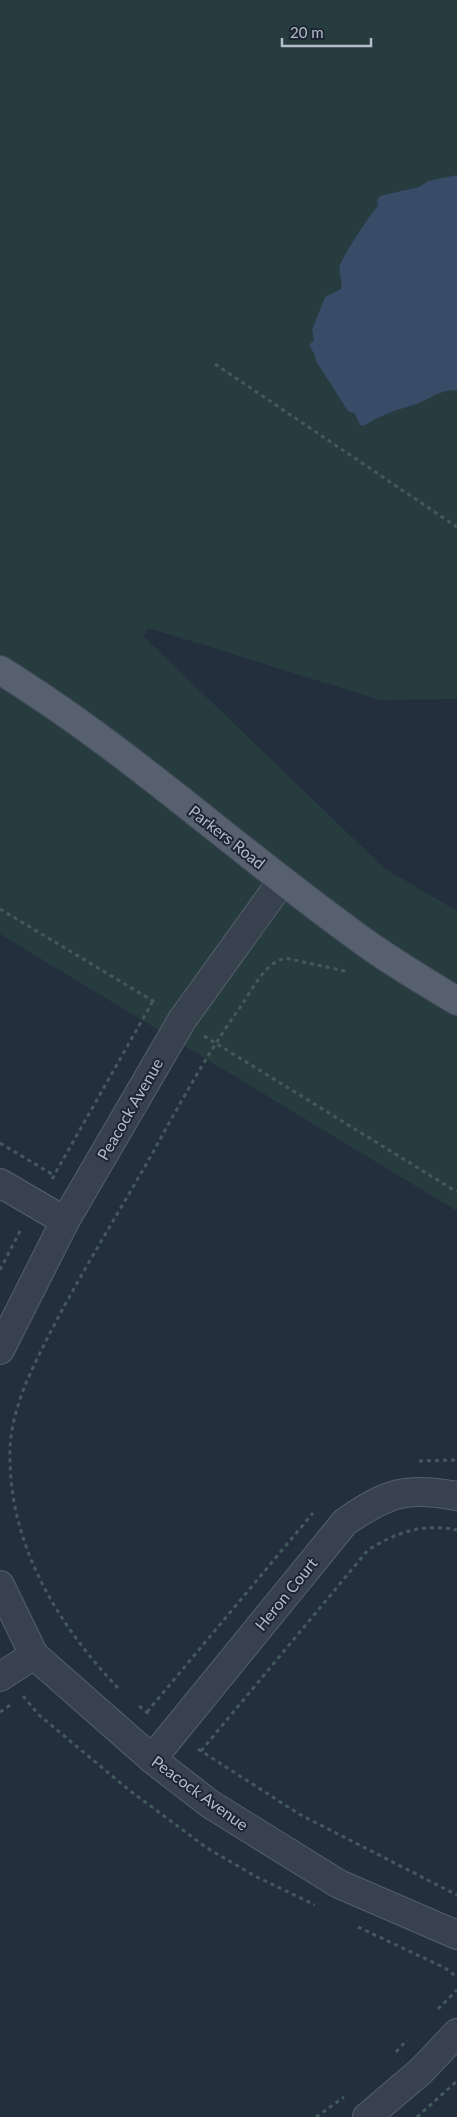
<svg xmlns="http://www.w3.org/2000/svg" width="457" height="2117" font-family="Lato,sans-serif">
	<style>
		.green { fill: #263c3f }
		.water { fill: #394c67 }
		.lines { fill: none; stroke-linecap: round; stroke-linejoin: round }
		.minor-casing { stroke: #565f6c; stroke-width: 30 }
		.major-casing { stroke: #414a57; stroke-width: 30 }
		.path { stroke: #44595c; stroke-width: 3; stroke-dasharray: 4 4; stroke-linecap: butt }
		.minor { stroke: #38414e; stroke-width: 28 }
		.major { stroke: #56606e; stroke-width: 28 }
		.labels { text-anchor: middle; stroke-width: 4; stroke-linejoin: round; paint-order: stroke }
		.street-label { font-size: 16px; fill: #b4bcc9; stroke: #1d2633 }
	</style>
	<rect width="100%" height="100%" fill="#242f3e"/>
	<path class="green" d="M0,0H457V699L380,700L149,628L143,636L384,868L457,911V1211L0,934Z"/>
	<path class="water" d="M457,175V390C438,389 427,402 410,406C392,411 380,416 363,426L360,425L355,414L348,411L316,361L315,355L309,345L314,340L312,330L325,297L341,289C343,280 338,274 340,265C343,256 372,211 378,206L377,201L380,196L419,187L428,181Z"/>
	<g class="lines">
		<defs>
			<g id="minor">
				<path d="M0,1183L65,1221"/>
				<path d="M0,1350L65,1221L182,1020L282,881"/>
				<path d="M0,1585L34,1655L152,1759L210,1804L339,1884L457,1935"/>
				<path d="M0,1677L34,1655"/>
				<path d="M152,1759L345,1522C387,1493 406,1486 457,1496"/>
				<path d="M367,2117L421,2071L457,2033"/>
			</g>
			<path id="major" d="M0,670C125,747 233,847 352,933C385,958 422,980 457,1001"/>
		</defs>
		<use href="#minor" class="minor-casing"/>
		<use href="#major" class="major-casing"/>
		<g class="path">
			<path d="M215,364L457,527"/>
			<path d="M0,909L158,1004"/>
			<path d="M204,1036L457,1192"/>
			<path d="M0,1143L55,1176"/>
			<path d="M52,1179L153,1001"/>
			<path d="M0,1270L21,1229"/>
			<path d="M419,1461L457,1460"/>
			<path d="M118,1688C58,1625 10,1546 10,1457C9,1432 17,1406 26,1383C59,1308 107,1233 148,1161C177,1109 206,1055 241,1006C249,994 257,979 268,968C273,963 279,960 285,958L345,971"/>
			<path d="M23,1696L39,1715L129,1790L207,1848L255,1876L315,1905"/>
			<path d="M139,1706L150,1715"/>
			<path d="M0,1712L12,1704"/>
			<path d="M147,1712L313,1513"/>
			<path d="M198,1749L299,1814L457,1895"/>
			<path d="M201,1751L368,1550C397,1532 423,1523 457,1530"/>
			<path d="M358,1927L445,1968L457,1977"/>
			<path d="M438,2009L457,1990"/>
			<path d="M396,2052L407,2040"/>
			<path d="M316,2117L344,2097"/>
			<path d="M417,2117L457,2081"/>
		</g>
		<use href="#minor" class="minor"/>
		<use href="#major" class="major"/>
	</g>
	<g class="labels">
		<g class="street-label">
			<text transform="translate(227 837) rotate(38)" y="6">Parkers Road</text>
			<text transform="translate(130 1109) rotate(-60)" y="6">Peacock Avenue</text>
			<text transform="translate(286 1594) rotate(-51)" y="6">Heron Court</text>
			<text transform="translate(200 1793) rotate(36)" y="6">Peacock Avenue</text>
		</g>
	</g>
	<path d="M282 38v8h89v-8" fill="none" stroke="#b4bcc9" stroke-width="2.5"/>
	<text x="290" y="38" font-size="15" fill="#b4bcc9" stroke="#1d2633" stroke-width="4" paint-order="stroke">20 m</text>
</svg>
